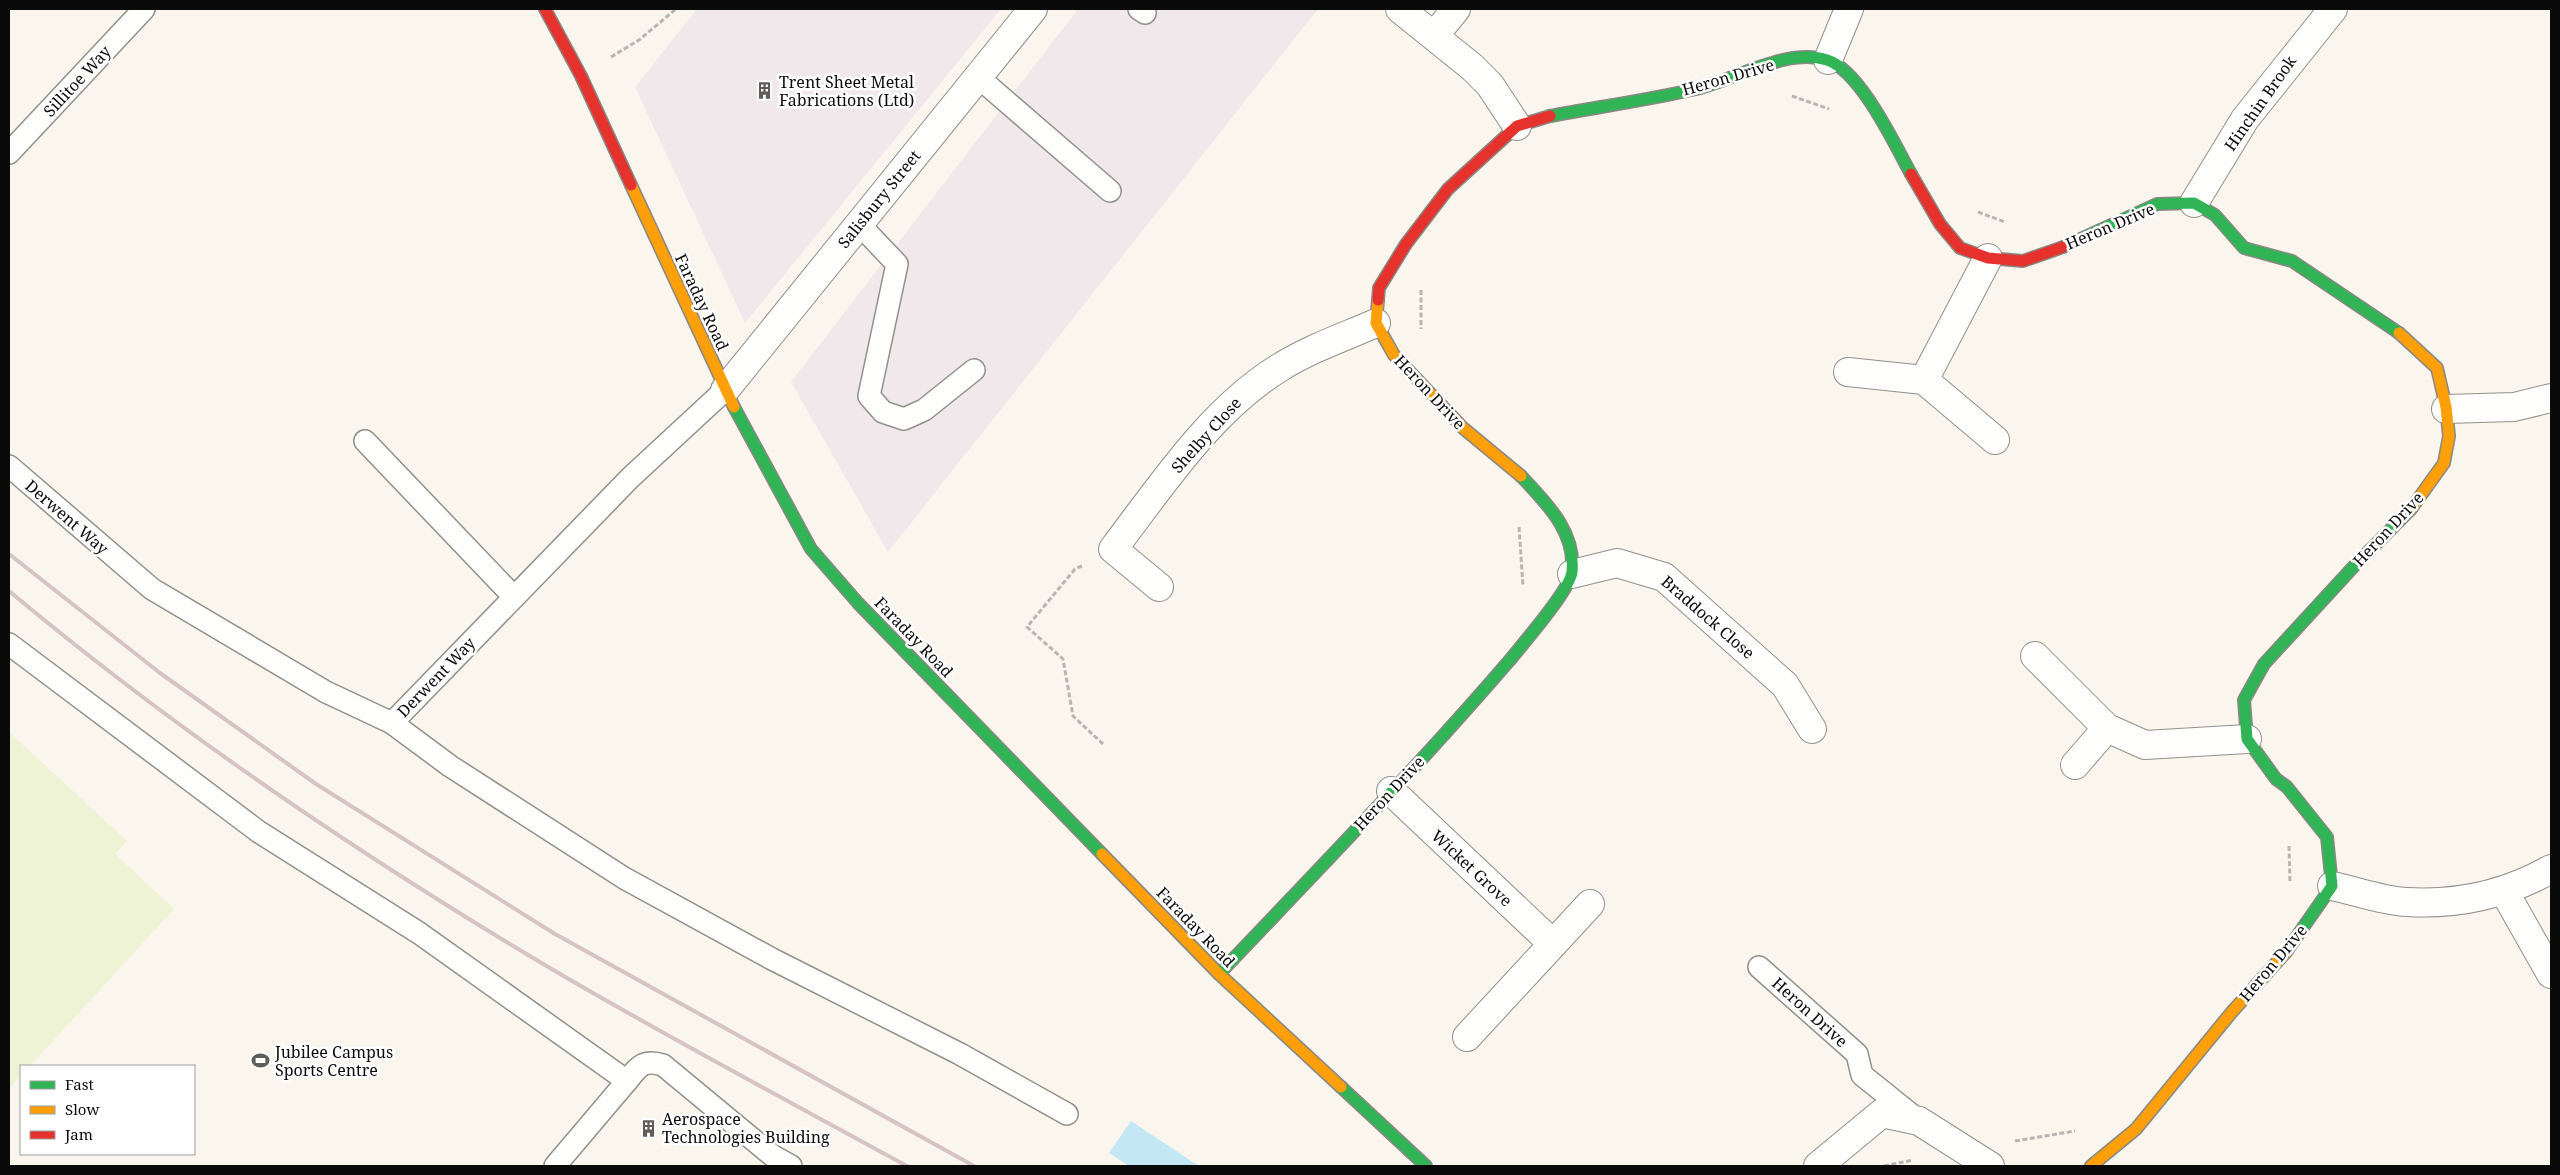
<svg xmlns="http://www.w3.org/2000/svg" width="2560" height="1175" font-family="'Noto Serif',serif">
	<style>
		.industrial { fill: #f0e8eb }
		.pitch { fill: #eef3d6 }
		.water { fill: #c3e7f5 }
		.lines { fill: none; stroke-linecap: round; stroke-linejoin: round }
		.lane-casing { stroke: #92908c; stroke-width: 24 }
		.street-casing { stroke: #92908c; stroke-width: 30 }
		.fast-casing { stroke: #898783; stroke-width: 14 }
		.slow-casing { stroke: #898783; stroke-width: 14 }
		.jam-casing { stroke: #898783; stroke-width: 14 }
		.path { stroke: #b7b6b5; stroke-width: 3; stroke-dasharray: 5 2.5; stroke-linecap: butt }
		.lane { stroke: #fefefc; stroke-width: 21 }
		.street { stroke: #fefefc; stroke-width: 28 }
		.fast { stroke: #30b455; stroke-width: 11 }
		.slow { stroke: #ff9f0a; stroke-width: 11 }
		.jam { stroke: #e5322d; stroke-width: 11 }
		.rail { stroke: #d6c3c3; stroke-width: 4 }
		.labels { text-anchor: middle; stroke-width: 5; stroke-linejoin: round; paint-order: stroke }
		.street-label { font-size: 16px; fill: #0a0a0a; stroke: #fff }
		.poi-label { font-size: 16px; fill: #0a0a0a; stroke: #fff; text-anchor: start }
	</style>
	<rect width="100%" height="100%" fill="#faf6ed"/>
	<g class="industrial">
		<path d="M697,9H1001L745,323L635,87Z"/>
		<path d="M1078,9H1318L888,552L791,382Z"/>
	</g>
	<path class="pitch" d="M9,732L127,841L115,854L174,909L30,1066H21V1075L9,1089Z"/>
	<path class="water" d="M1131,1121L1199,1166H1129L1109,1153Z"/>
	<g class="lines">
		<defs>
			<g id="lane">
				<path d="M1139,9L1145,13"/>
				<path d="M978,77L1110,191"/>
				<path d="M9,153L144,9"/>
				<path d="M859,224L897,264L869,396L883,412L904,419L924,410L974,370"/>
				<path d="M365,441L514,597"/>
				<path d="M9,466L152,589L326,692L392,723L630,478L725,390"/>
				<path d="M9,644L259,832L419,933L627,1081L555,1166"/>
				<path d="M392,723L450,766L624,878L772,959L960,1054L1067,1114"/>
				<path d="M1759,967L1857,1054L1862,1075L1918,1120"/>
				<path d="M627,1081C639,1066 643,1059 663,1065L773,1156L791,1166"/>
			</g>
			<g id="street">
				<path d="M1400,9L1472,67L1490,85L1517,126"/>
				<path d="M1434,36L1456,9"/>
				<path d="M1828,60L1849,9"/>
				<path d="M2194,203L2245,119L2333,9"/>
				<path d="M1848,372L1924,380L1995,440"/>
				<path d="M1924,380L1988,258"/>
				<path d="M725,390L1033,9"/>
				<path d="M2446,409L2514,407L2551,398"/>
				<path d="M1572,574L1617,563L1664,577L1785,685L1812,729"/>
				<path d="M1159,587L1113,549C1162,485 1210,411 1279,368C1309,349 1344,337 1376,323"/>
				<path d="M2035,656L2107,728L2145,745L2247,739"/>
				<path d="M2075,765L2107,728"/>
				<path d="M1391,791L1553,944"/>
				<path d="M2332,886C2356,891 2383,901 2407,902C2458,905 2507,894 2551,869"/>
				<path d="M2504,891L2551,974"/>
				<path d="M1467,1037L1590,904"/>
				<path d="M1818,1166L1882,1113L1919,1121L1990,1166"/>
			</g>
			<g id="fast">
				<path d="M1550,116C1598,107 1648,100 1696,89C1735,80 1787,47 1827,60C1860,70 1895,145 1911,174"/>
				<path d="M2063,247L2157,204L2194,203L2215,215L2244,248L2292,261L2399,333"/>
				<path d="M734,407L811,549L858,603L1102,854"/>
				<path d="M2286,952L2332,886L2327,837L2287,787L2276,779L2247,739L2244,700L2264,664L2356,564L2411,509"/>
				<path d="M1219,974C1317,871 1416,769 1509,661C1522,645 1570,590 1572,572C1576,531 1546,503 1521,476"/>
				<path d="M1341,1087L1426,1166"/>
			</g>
			<g id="slow">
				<path d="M631,185L734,407"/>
				<path d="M1378,300L1376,323L1394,355L1463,428L1521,476"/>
				<path d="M2399,333L2437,368L2446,407L2449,436L2444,463L2411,509"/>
				<path d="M1102,854L1219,974L1341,1087"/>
				<path d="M2091,1166L2136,1129L2231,1013L2286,952"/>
			</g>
			<g id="jam">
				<path d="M545,9L581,76L631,185"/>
				<path d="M1911,174L1940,224L1960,248L1988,258L2023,261L2063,247"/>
				<path d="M1378,300L1379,288L1406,244L1448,189L1517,126L1550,116"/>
			</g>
		</defs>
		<use href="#lane" class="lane-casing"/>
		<use href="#street" class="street-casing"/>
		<use href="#fast" class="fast-casing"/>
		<use href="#slow" class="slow-casing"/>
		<use href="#jam" class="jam-casing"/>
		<g class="path">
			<path d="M611,57L639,40L676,9"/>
			<path d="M1792,96L1829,109"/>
			<path d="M1978,212L2005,222"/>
			<path d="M1421,290V329"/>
			<path d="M1519,527L1523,586"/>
			<path d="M1082,566L1075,569L1027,627L1063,659L1073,716L1103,744"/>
			<path d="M2289,846L2290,882"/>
			<path d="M2015,1141L2075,1131"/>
			<path d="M1884,1166L1913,1160"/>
		</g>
		<use href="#lane" class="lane"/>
		<use href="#street" class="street"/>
		<use href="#fast" class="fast"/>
		<use href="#slow" class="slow"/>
		<use href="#jam" class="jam"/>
		<g class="rail">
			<path d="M9,554L160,673L316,784L555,934L974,1166"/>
			<path d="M9,591C179,733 364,858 555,971C671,1039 790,1102 907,1166"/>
		</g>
	</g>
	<defs>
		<symbol id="building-bare" viewBox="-9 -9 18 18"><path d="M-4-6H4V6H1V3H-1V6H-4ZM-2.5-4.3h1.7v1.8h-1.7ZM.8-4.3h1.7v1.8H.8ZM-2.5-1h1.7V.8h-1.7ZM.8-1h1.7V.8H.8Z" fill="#5e5d59" stroke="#fff" stroke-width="2.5" paint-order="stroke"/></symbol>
		<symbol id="stadium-bare" viewBox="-9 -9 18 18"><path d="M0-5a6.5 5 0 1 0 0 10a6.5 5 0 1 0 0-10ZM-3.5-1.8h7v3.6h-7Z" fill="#5e5d59" stroke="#fff" stroke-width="2.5" paint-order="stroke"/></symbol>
	</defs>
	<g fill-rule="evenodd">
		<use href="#building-bare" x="752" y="78" width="25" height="25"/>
		<use href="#stadium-bare" x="248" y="1048" width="25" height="25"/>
		<use href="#building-bare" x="636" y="1116" width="25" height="25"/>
	</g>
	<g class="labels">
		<g class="street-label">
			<text transform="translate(1728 77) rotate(-16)" y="6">Heron Drive</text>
			<text transform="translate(77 81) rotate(-47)" y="6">Sillitoe Way</text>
			<text transform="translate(2260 103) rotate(-55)" y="6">Hinchin Brook</text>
			<text transform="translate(879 199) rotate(-51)" y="6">Salisbury Street</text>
			<text transform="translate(2110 226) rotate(-23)" y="6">Heron Drive</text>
			<text transform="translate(702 302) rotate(65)" y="6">Faraday Road</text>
			<text transform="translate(1430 392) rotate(47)" y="6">Heron Drive</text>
			<text transform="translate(1206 435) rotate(-48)" y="6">Shelby Close</text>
			<text transform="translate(67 517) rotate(41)" y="6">Derwent Way</text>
			<text transform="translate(2388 529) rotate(-47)" y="6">Heron Drive</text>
			<text transform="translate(1708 617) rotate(41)" y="6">Braddock Close</text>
			<text transform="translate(914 637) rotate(46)" y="6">Faraday Road</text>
			<text transform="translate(436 677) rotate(-46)" y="6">Derwent Way</text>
			<text transform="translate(1389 793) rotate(-47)" y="6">Heron Drive</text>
			<text transform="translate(1472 868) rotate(43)" y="6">Wicket Grove</text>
			<text transform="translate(1196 927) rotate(46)" y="6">Faraday Road</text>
			<text transform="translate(2273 963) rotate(-50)" y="6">Heron Drive</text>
			<text transform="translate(1810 1012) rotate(42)" y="6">Heron Drive</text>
		</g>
		<g class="poi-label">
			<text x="779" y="88">Trent Sheet Metal<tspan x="779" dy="18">Fabrications (Ltd)</tspan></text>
			<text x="275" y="1058">Jubilee Campus<tspan x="275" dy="18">Sports Centre</tspan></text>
			<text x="662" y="1125">Aerospace<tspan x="662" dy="18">Technologies Building</tspan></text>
		</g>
	</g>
	<rect width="2560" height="1175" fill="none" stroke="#0a0a0a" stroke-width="20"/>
	<rect x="20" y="1065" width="175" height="90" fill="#ffffff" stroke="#9d9d9d"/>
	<rect x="30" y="1081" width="25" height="8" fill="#30b455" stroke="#9d9d9d"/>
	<text x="65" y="1090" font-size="15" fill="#0a0a0a">Fast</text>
	<rect x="30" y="1106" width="25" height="8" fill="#ff9f0a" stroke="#9d9d9d"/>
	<text x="65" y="1115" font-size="15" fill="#0a0a0a">Slow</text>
	<rect x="30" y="1131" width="25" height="8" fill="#e5322d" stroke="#9d9d9d"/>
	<text x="65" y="1140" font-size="15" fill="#0a0a0a">Jam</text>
</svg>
